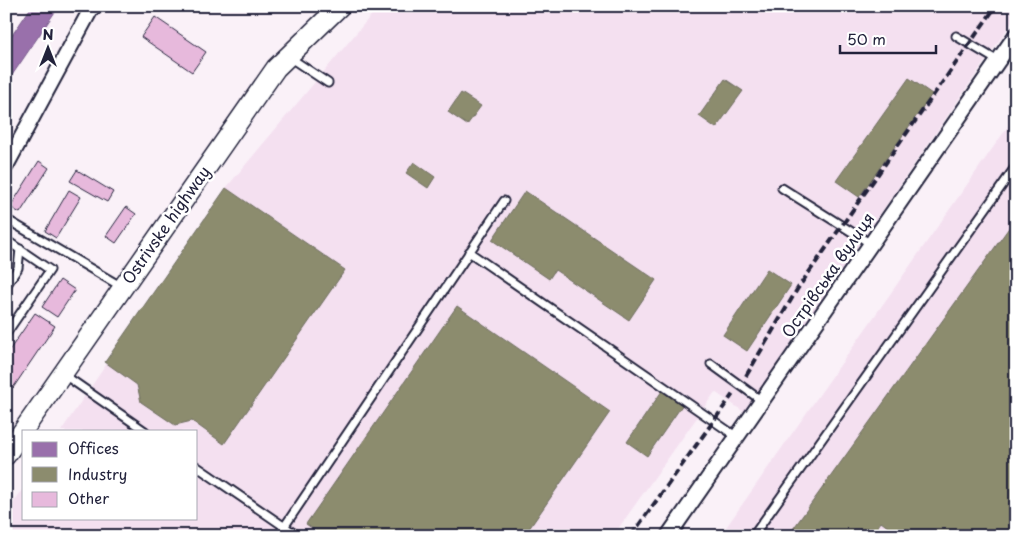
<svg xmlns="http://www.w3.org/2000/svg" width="1022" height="542" font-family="'Playpen Sans',sans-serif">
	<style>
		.built { fill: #f4e0f0 }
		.offices { fill: #9970ab; stroke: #755989 }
		.industry { fill: #8c8c6e; stroke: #6c6c5f }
		.building { fill: #e7b9dc; stroke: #22223b }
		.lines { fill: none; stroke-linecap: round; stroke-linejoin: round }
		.lane-casing { stroke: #22223b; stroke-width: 11 }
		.street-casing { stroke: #22223b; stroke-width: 18 }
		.secondary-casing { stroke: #22223b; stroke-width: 22 }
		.lane { stroke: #fff; stroke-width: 7 }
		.street { stroke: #fff; stroke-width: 14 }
		.secondary { stroke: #fff; stroke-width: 19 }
		.rail { stroke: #22223b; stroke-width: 4; stroke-dasharray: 8 4; stroke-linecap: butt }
		.labels { text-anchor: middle; stroke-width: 5; stroke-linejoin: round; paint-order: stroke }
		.street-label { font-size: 16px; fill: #22223b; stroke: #fff }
	</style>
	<rect width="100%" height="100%" fill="#faf1f8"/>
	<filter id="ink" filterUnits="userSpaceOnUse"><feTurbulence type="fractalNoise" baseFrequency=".02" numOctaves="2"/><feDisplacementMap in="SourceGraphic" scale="10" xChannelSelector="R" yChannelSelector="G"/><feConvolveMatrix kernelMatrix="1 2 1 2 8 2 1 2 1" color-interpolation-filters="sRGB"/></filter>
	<g filter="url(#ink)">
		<g class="built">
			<path d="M379,6H1016V16L744,412L715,392L613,536H6V514L24,487V518H196V431H61L226,188Z"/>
			<path d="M1016,115V536H720Z"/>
		</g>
		<path class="offices" d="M32,6H59L6,84V44Z"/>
		<g class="industry">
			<path d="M909,78L932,94L859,197L836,181Z"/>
			<path d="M725,79L743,91L716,128L699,116Z"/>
			<path d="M461,93L481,106L467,125L448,112Z"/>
			<path d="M414,162L435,177L428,188L406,173Z"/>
			<path d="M226,188L345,270L224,444L192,421L175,425L141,402L137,385L105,362Z"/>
			<path d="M525,191L656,280L629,320L555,270L549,279L492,240Z"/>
			<path d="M1016,218L1015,536H900L881,522L871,536H788Z"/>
			<path d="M767,269L791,285L747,351L723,335Z"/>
			<path d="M457,306L610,412L524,536H323L306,524Z"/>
			<path d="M662,391L683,404L647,456L627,442Z"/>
		</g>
		<g class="building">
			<path d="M155,17L206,52L192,72L141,37Z"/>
			<path d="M39,161L49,168L20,213L10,207Z"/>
			<path d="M77,170L113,192L107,202L70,181Z"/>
			<path d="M69,190L81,197L56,238L45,231Z"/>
			<path d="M126,207L136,214L116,243L106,236Z"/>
			<path d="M60,280L75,290L57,317L42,307Z"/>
			<path d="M35,313L55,326L13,388L6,384V355Z"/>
		</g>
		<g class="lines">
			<defs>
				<g id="lane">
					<path d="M956,36L998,61"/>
					<path d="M289,57L328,83"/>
					<path d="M782,188L871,244"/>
					<path d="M6,219L122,287"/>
					<path d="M6,240L50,270L6,334"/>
					<path d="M469,252L737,437"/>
					<path d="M6,286L18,268L20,249"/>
					<path d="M711,364L762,401"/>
					<path d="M63,374L145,431"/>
					<path d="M196,466L298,536"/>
					<path d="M278,536L504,201"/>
					<path d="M753,536L1016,166"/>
				</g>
				<g id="street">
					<path d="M6,166L91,9L95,6"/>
					<path d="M668,536L1016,35"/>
				</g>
				<path id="secondary" d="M6,455L276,68L340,6"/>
			</defs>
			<use href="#lane" class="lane-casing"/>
			<use href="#street" class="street-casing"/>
			<use href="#secondary" class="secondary-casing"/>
			<use href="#lane" class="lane"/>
			<use href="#street" class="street"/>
			<use href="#secondary" class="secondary"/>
			<g class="rail">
				<path d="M746,376L798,288L996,6"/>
				<path d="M631,536L733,394"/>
			</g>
		</g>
	</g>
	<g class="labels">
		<g class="street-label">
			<text transform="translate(166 225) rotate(-55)" y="6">Ostrivske highway</text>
			<text transform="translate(828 275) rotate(-55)" y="6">Острівська вулиця</text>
		</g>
	</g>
	<rect width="1022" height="542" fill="none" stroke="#fff" stroke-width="25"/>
	<rect x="12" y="12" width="997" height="517" fill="none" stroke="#22223b" stroke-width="2" filter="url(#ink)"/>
	<rect x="22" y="430" width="175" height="90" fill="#ffffff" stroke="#a7a7b1"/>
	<rect x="32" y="442" width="25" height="15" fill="#9970ab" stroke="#a7a7b1"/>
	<text x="68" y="454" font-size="15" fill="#22223b">Offices</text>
	<rect x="32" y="467" width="25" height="15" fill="#8c8c6e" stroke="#a7a7b1"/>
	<text x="68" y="480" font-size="15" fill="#22223b">Industry</text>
	<rect x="32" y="492" width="25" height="15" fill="#e7b9dc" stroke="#a7a7b1"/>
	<text x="68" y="504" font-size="15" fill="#22223b">Other</text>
	<g transform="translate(48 48)" stroke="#ffffff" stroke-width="4" paint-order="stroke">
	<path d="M0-4L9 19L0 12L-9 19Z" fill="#22223b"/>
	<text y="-8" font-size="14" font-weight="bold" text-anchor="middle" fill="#22223b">N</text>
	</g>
	<path d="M840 45v8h96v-8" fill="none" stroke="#22223b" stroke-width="2.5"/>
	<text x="847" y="45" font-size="15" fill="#22223b" stroke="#ffffff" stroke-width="4" paint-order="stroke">50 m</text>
</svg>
